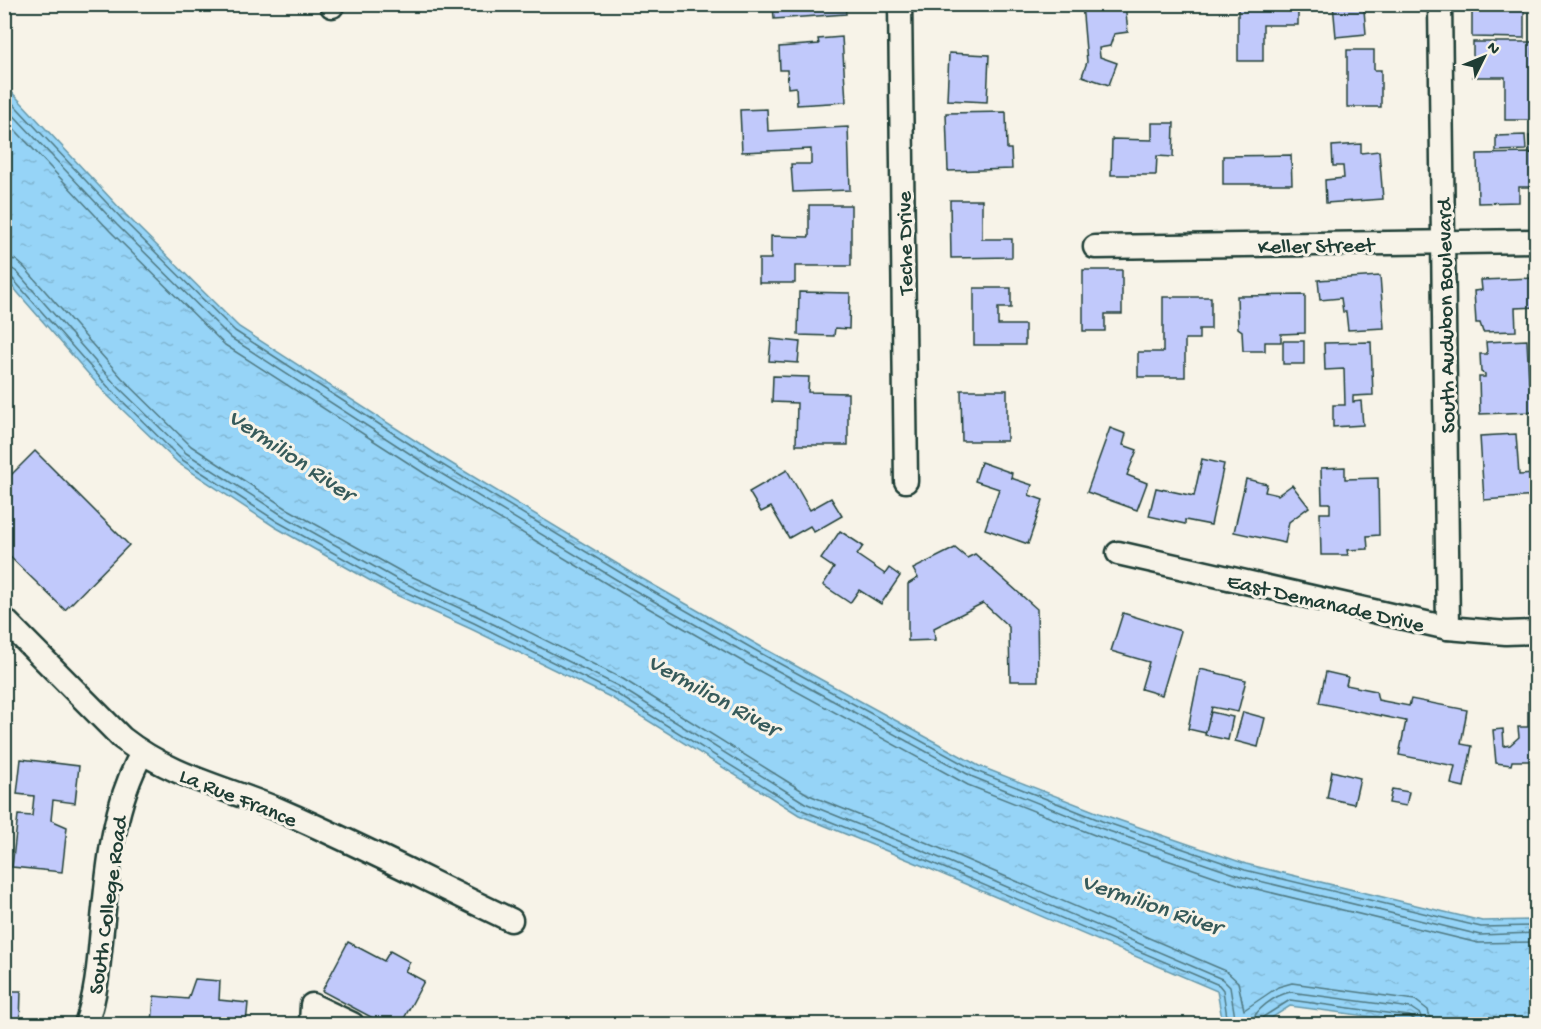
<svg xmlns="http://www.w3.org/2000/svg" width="1541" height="1029" font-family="'Gochi Hand',sans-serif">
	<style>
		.water { fill: url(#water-ripples); stroke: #6698a9; stroke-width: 1.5 }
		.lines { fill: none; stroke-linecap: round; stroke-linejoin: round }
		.shore { stroke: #4f7982; stroke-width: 1.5 }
		.building { fill: #c1c9fb; stroke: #1f3d34; stroke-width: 1.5 }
		.minor-casing { stroke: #1f3d34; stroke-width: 27 }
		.minor { stroke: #f7f3e8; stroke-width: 22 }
		.labels { text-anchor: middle; stroke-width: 6; stroke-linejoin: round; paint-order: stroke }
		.street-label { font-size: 22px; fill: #1f3d34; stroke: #f7f3e8 }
		.water-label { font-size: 24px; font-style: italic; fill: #375b5b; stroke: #f7f3e8 }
	</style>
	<defs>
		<pattern id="water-ripples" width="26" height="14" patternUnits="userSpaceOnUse" patternTransform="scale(1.5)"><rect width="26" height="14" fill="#96d4f7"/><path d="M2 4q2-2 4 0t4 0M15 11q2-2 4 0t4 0" fill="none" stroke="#81b7d4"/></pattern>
	</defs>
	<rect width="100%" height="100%" fill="#f7f3e8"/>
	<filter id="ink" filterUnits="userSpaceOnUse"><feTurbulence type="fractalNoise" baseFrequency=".0167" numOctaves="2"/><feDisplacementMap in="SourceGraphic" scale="12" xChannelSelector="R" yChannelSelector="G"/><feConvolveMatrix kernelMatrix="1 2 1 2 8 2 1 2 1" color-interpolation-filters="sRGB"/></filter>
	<g filter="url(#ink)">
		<path class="water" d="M5,85L126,215L239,327L439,456L634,574L765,649L979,766L1104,815L1246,864L1482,921L1536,920V1024H1427L1290,1006L1262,1024H1223L1217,991L916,863L799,815L612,698L471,629L392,593L275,527L178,463L105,393L5,278Z"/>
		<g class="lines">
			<g class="shore">
				<path d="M4,94L122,219L235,331L436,461L631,579L762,654L976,771L1102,821L1245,870L1481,927L1536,926"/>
				<path d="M4,105L117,225L231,338L432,468L627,586L758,660L973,777L1100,828L1243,877L1480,935L1536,933"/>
				<path d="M4,118L110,231L225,345L427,475L622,593L754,668L968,785L1097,836L1240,885L1478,943L1536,942"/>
				<path d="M4,258L16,260L23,266L122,378L191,446L286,508L402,572L481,608L623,679L809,795L925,842L1226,971L1238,982L1244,1010L1278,987L1292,983L1415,1000L1428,1010L1432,1024"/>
				<path d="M4,267L11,268L17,272L115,384L186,453L282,515L398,580L477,616L618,686L805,803L921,850L1222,979L1230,987L1236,1024"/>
				<path d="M4,275L11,277L110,389L181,459L278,522L395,587L474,623L615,693L802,810L918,857L1219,985L1223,990L1228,1024"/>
				<path d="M1252,1024C1253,1010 1276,995 1290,992L1411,1008L1420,1014L1423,1024"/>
				<path d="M1260,1024L1263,1017L1290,1000L1409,1016L1414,1019L1415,1024"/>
			</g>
		</g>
		<g class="building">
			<path d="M773,4H845L846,14L774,19Z"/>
			<path d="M952,4H1002V8L952,6Z"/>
			<path d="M1082,4H1125L1128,32L1114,34L1110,46L1099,48L1100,57L1117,63L1109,85L1082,76L1087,62Z"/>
			<path d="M1238,4H1298V25H1263V61H1238Z"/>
			<path d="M1333,4H1375V9L1364,10L1366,34L1336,37Z"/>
			<path d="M1472,4H1524V38L1472,37Z"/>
			<path d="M842,37L846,102L797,105L796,87L788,88L787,70H780L779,47L819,44L818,39Z"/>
			<path d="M1473,42H1533V120H1505V77H1473Z"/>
			<path d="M1347,50H1374V70H1381V107H1347Z"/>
			<path d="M949,53L989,55L987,102L947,100Z"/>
			<path d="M767,109L768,131L848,127L850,190L793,192L791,164H811V149L742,152L740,110Z"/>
			<path d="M1006,112L1007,149H1011L1012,169L948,171L946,113Z"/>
			<path d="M1152,123H1174L1173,157L1157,156L1156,175H1111L1112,139L1152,140Z"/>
			<path d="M1525,135L1526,150L1496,151V136Z"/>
			<path d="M1529,136H1536V152L1530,153Z"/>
			<path d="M1361,144V153L1379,151L1383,199L1326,203L1325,180L1344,178L1343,166H1333L1332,146Z"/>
			<path d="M1532,153V187H1519V202L1478,203L1477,154Z"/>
			<path d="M1291,155L1292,184H1223V156Z"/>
			<path d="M950,200H982V239H1012V257L951,258Z"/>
			<path d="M809,205H851V266H795V283H759V259H771V236L809,237Z"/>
			<path d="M1083,270H1122V314H1105V331H1083Z"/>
			<path d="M1380,276L1384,328L1348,330L1346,312H1343L1341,298L1320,300L1318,280Z"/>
			<path d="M1536,278V307L1515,308L1516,331L1483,332L1480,323H1476L1474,291L1482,290L1481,280Z"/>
			<path d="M974,288H1011V308H998V325H1025V345H974Z"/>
			<path d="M799,292L850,293L849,329L835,328L834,336L798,335Z"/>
			<path d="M1305,295V333L1281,334V342H1265V351H1243L1242,331L1238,328L1237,296Z"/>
			<path d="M1163,297H1211V329H1199V339H1185V377H1138V352H1163Z"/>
			<path d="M771,339L800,342L798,363L769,361Z"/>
			<path d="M1527,340L1529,382H1536V412L1480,414L1479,377H1485V374L1481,372L1480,354H1487L1486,342Z"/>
			<rect x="1283" y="341" width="21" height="23"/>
			<path d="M1371,342L1373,395L1353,396V402L1361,401L1363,425L1333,427V405H1345L1344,369L1325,370L1324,343Z"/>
			<path d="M773,376L809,377L808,392L848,393V445H796L797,403L772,402Z"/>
			<path d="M961,390H1007V441H962Z"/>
			<path d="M1110,428L1126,434L1123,445L1137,450L1127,475L1147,483L1137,510L1087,492Z"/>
			<path d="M1516,434L1519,475L1536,474V496L1484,500L1480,436Z"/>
			<path d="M35,451L129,545L65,610L4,551V482Z"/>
			<path d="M1202,459L1224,464L1211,525L1185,520V524L1149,516L1156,488L1194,496Z"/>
			<path d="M981,462L1012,473L1011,478L1032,485L1029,495L1043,500L1028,544L985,529L999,489L975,481Z"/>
			<path d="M1345,467V479L1378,478L1379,535L1367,536L1368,549L1347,550L1348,555H1321L1320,513H1330V503H1322L1321,468Z"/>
			<path d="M787,470L810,510L831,498L842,516L814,532L810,526L789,538L771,507L761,512L749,492Z"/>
			<path d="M1246,479L1267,484L1265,492L1278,495L1292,485L1309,507L1289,522L1285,543L1234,532Z"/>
			<path d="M840,531L863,546L857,555L885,574L889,568L900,576L881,604L859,590L850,603L823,585L834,568L821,559Z"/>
			<path d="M955,548L967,558L975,554L1037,609L1038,681H1010L1009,627L983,603L934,628L935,640L908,641V584L918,578L913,569Z"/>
			<path d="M1123,613L1181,631L1162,695L1141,689L1149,662L1111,651Z"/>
			<path d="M1200,669L1246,680L1238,712L1212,707L1206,733L1188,729Z"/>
			<path d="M1326,672L1348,677L1346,685L1376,691L1378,700L1409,706L1411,699L1467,710L1461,744L1472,746L1464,787L1451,784L1455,766L1399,755L1406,721L1319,703Z"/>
			<path d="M1528,703H1536V761H1512L1511,765L1496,763L1493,730L1503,729L1504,746L1510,745L1519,737L1518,727H1528Z"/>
			<path d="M1211,712L1233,717L1228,740L1205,735Z"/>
			<path d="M1243,712L1265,718L1258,747L1235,741Z"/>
			<path d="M21,759L79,766L75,803L53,800L51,820L67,827L62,872L12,867L18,815L32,816L34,796L17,794Z"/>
			<path d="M1332,771L1360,778L1354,804L1327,798Z"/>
			<path d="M1392,789L1409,792L1406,806L1389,803Z"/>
			<path d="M348,942L384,961L390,951L410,962L405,971L424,981L401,1024H384L322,991Z"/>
			<path d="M195,979L220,981L219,1000L248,1003L246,1024H152L154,996L188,999Z"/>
			<path d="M4,991H21L20,1024H4Z"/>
		</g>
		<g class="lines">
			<defs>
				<g id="minor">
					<path d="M900,4L906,481"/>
					<path d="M1440,4L1448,628"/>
					<path d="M332,6L333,4"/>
					<path d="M1095,247L1536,241"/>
					<path d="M1118,553L1448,628L1506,633L1536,632"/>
					<path d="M4,619L122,738C173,778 226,787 284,812C360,845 435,884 511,920"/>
					<path d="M86,1024C97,993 99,961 102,929C108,869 112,807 142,753"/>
					<path d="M311,1024L312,1005L352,1024"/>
				</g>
			</defs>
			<use href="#minor" class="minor-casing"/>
			<use href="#minor" class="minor"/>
		</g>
	</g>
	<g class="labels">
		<g class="street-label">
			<text transform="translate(903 243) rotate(-91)" y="8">Teche Drive</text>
			<text transform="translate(1316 244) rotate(-1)" y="8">Keller Street</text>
			<text transform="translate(1444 316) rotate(-91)" y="8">South Audubon Boulevard</text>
			<text transform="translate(1326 601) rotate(13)" y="8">East Demanade Drive</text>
			<text transform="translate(239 796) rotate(22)" y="8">La Rue France</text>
			<text transform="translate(106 905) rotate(-82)" y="8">South College Road</text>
		</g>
		<g class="water-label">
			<text transform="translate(292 454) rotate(34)" y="8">Vermilion River</text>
			<text transform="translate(714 694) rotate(29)" y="8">Vermilion River</text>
			<text transform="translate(1152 903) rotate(19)" y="8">Vermilion River</text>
		</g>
	</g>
	<rect width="1541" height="1029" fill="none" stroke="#f7f3e8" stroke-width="24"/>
	<rect x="12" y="12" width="1517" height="1005" fill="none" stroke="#1f3d34" stroke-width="2" filter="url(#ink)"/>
	<g transform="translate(1484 57) rotate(47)" stroke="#f7f3e8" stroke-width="4.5" paint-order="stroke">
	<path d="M0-4.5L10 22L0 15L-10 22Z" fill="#1f3d34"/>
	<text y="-9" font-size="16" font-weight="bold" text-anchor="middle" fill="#1f3d34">N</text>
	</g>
</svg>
